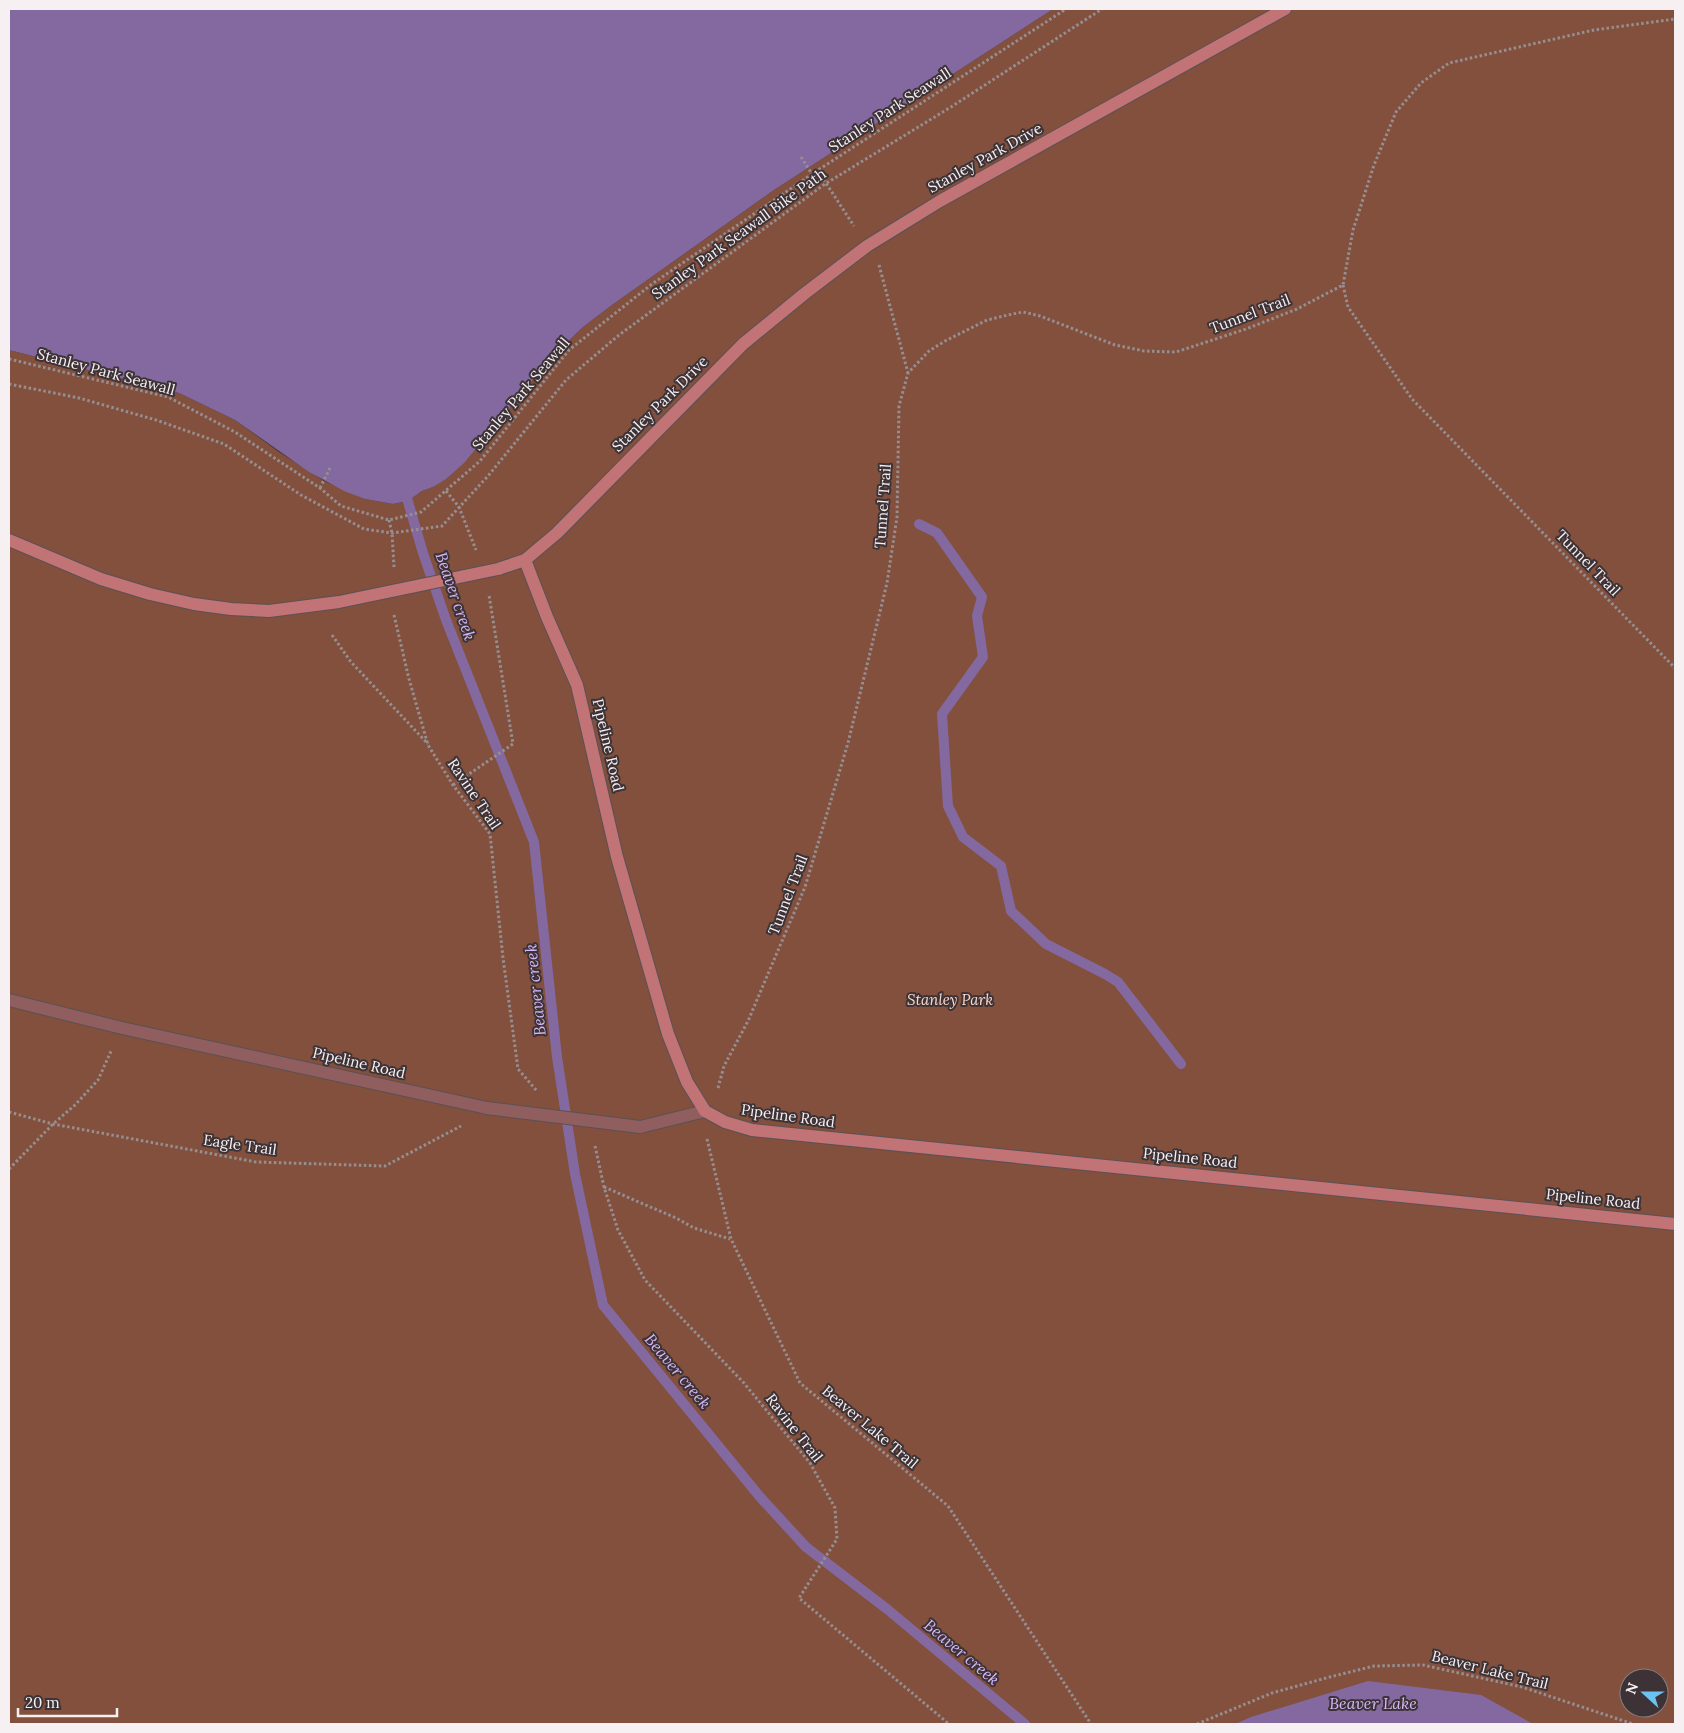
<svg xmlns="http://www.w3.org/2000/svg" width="1684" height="1733" font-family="Lora,serif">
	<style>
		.green { fill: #82503c; fill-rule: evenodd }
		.water { fill: #8469a0 }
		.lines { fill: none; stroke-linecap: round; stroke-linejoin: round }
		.stream { stroke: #8469a0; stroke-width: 10 }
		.street-casing { stroke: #5b5155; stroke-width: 14 }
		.secondary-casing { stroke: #5b5155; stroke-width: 14 }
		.path { stroke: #968e91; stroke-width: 3; stroke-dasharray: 2.5 2.5; stroke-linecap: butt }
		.street { stroke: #915e5f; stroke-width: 12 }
		.secondary { stroke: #c27376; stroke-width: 12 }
		.street-bridge-casing { stroke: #5b5155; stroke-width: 14; stroke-linecap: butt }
		.secondary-bridge-casing { stroke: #5b5155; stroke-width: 14; stroke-linecap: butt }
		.street-bridge { stroke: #915e5f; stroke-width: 12 }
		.secondary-bridge { stroke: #c27376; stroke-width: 12 }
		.labels { text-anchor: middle; stroke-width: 4; stroke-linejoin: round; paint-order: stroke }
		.street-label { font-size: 15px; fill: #f6f0f2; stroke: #3d3337 }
		.park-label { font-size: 15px; font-style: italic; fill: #fdd7c9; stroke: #3d3337 }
		.water-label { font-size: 16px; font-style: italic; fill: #d6b7f8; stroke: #3d3337 }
	</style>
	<rect width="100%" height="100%" fill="#3d3337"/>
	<path class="green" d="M1053,9H1675V1724H9V350L179,393L235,420L279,452L324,481L365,499L393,504L408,501L422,491L433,487L556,353L583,327L612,305L774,190ZM1629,1678H1659V1708H1629Z"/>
	<g class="water">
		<path d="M9,9H1053L774,190L612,305L583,327L556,353L534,378L464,463L446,479L433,487L422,491L408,501L393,504L365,499L344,491L309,472L235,420L179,393L9,350Z"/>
		<path d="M1368,1681L1481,1695L1533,1724H1235L1251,1717Z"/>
	</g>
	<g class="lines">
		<g class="stream">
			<path d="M404,488L423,553L446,620L534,842L557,1057L575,1174L603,1305L760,1497L806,1547L887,1609L1025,1724"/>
			<path d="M919,524L937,533L982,597L977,616L983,657L942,714L948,806L963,837L1001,866L1011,911L1046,944L1105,974L1118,982L1181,1064"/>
		</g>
		<defs>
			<g id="street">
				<path d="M9,1000L122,1028L487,1108"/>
				<path d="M640,1127L705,1111"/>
			</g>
			<g id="secondary">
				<path d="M9,540L101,579L150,594L194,604L231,609L269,611L339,602"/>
				<path d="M525,560L547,617L577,685L617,857L668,1034L687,1082L705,1111L725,1122L752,1130L1675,1224"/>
				<path d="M498,569L525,560L557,533L743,344L804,294L867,246L940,201L1285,9"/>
			</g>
		</defs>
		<use href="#street" class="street-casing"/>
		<use href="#secondary" class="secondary-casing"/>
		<g class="path">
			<path d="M801,157L812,174"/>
			<path d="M818,171L854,226"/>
			<path d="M879,265L908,373"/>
			<path d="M1343,285L1348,307L1412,399L1675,668"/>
			<path d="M9,359L168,397L235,432L320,488L341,506L389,520L421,512L480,461L569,350L652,284L812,174L1066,9"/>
			<path d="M9,384L79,398L156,420L224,444L301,495L364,529L392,533L442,526L488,476L566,380L619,335L825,184L951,107L1102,9"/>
			<path d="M320,488L330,468"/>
			<path d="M446,491L459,507L476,550"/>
			<path d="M389,520L392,533L394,567"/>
			<path d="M394,615L409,679L428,745L453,785L490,834L503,958L518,1069L537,1091"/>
			<path d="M332,635L351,662L428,744"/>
			<path d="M453,785L513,744L489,595"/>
			<path d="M718,1088L724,1066L748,1021L805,887L848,743L887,583L897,517L899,406L908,373L929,351L945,341L987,320L1008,315L1023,312L1040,316L1115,345L1144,351L1176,352L1246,329L1297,309L1343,285L1353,230L1374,165L1396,112L1421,83L1449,63L1594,30L1675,19"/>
			<path d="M9,1112L53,1124L256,1162L385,1166L461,1126"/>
			<path d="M707,1139L731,1239L800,1383L948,1506L1091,1724"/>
			<path d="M595,1146L604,1187L618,1230L645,1280L743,1382L810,1463L835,1508L837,1539L799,1598L949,1724"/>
			<path d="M9,1169L53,1124L75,1105L98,1080L112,1049"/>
			<path d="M604,1187L676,1218L694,1228L730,1239"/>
			<path d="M1197,1724L1272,1693L1326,1678L1374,1666L1423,1665L1522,1687L1633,1724"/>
		</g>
		<use href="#street" class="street"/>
		<use href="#secondary" class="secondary"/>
		<defs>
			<path id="street-bridge" d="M487,1108L640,1127"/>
			<path id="secondary-bridge" d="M339,602L498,569"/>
		</defs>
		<use href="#street-bridge" class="street-bridge-casing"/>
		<use href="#secondary-bridge" class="secondary-bridge-casing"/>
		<use href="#street-bridge" class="street-bridge"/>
		<use href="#secondary-bridge" class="secondary-bridge"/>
	</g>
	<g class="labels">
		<g class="street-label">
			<text transform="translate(890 110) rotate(-33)" y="5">Stanley Park Seawall</text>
			<text transform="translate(985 158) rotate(-29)" y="5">Stanley Park Drive</text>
			<text transform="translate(739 234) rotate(-36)" y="5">Stanley Park Seawall Bike Path</text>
			<text transform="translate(1250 314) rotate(-21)" y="5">Tunnel Trail</text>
			<text transform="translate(106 372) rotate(15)" y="5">Stanley Park Seawall</text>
			<text transform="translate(521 394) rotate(-50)" y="5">Stanley Park Seawall</text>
			<text transform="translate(660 404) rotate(-45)" y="5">Stanley Park Drive</text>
			<text transform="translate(883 506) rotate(-86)" y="5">Tunnel Trail</text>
			<text transform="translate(1588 563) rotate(46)" y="5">Tunnel Trail</text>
			<text transform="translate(608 745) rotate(77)" y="5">Pipeline Road</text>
			<text transform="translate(474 794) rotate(56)" y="5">Ravine Trail</text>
			<text transform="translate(788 895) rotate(-69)" y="5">Tunnel Trail</text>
			<text transform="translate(359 1063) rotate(13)" y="5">Pipeline Road</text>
			<text transform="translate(788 1116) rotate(8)" y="5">Pipeline Road</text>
			<text transform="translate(240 1145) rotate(8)" y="5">Eagle Trail</text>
			<text transform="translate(1190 1158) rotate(6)" y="5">Pipeline Road</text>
			<text transform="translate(1593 1199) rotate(6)" y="5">Pipeline Road</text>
			<text transform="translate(870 1427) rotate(40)" y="5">Beaver Lake Trail</text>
			<text transform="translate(794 1428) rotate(52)" y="5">Ravine Trail</text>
			<text transform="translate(1490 1670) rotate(14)" y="5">Beaver Lake Trail</text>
		</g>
		<g class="park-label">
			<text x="950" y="1005">Stanley Park</text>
		</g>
		<g class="water-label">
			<text transform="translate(456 596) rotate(71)" y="6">Beaver creek</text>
			<text transform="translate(535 990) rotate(-96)" y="6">Beaver creek</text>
			<text transform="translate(678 1371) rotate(50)" y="6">Beaver creek</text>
			<text transform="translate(962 1652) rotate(40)" y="6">Beaver creek</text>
			<text x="1373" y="1709">Beaver Lake</text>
		</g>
	</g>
	<rect width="1684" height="1733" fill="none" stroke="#f6f0f2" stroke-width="20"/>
	<g transform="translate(1644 1693) rotate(291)"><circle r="24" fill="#3d3337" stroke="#877f82"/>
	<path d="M0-4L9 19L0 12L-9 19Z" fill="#6cc3f2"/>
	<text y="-8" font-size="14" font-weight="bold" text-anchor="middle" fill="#f6f0f2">N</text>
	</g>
	<path d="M18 1708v8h99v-8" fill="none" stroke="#f6f0f2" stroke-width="2.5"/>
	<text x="25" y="1708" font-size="15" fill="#f6f0f2" stroke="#3d3337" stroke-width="4" paint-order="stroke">20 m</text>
</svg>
